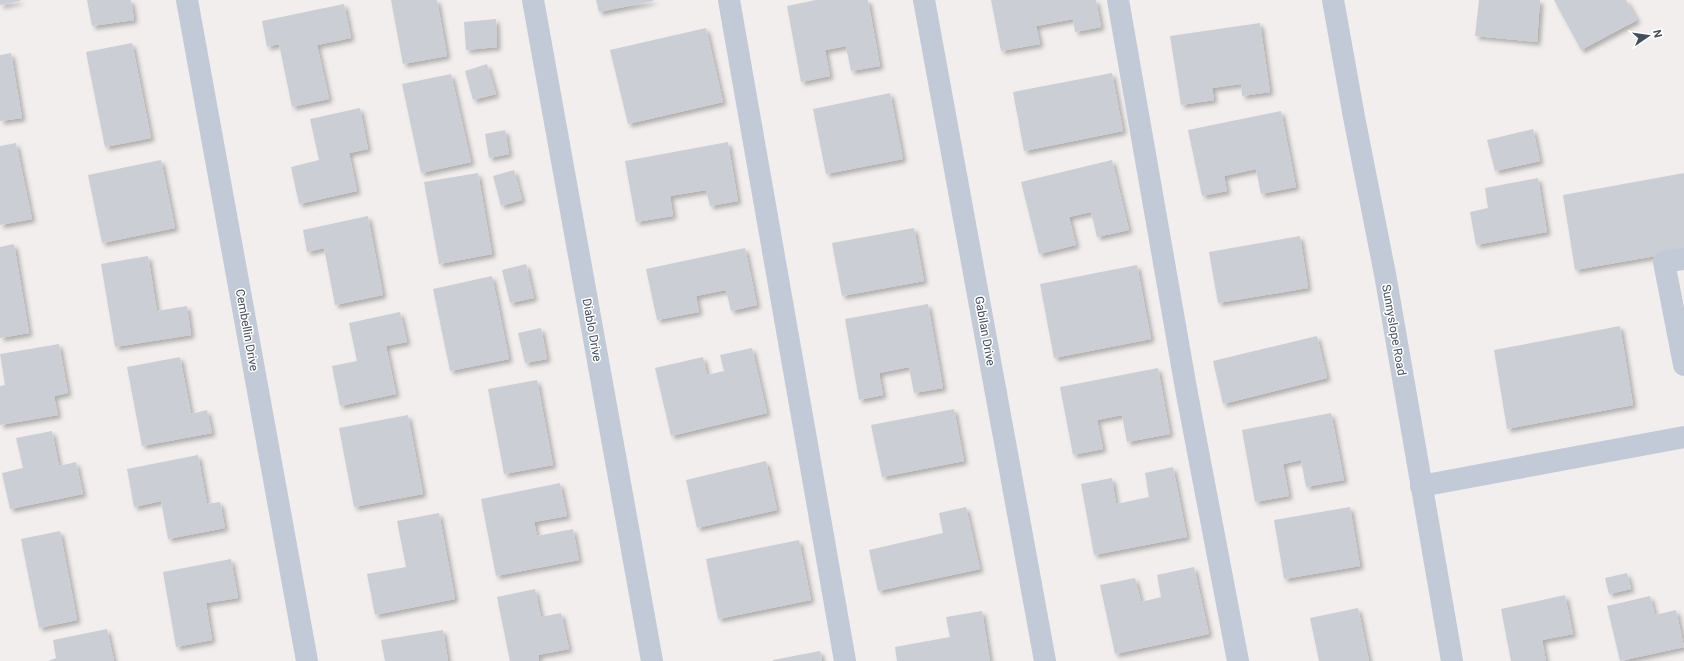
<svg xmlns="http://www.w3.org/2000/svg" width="1684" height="661" font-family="Roboto,sans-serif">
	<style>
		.building { fill: #ccced6; filter: url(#shadow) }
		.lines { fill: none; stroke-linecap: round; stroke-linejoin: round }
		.minor { stroke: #c2cad7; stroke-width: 22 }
		.labels { text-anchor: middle; stroke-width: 3; stroke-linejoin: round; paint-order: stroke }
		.street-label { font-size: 12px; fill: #444d5d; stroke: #fff }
	</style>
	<defs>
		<filter id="shadow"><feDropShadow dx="3.5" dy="3.5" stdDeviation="2" flood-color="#0004"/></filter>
	</defs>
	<rect width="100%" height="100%" fill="#f1eeed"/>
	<g class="building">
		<path d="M0,0H20V1L0,5Z"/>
		<path d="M87,0H131L134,20L92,26Z"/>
		<path d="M391,0H437L447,56L403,64Z"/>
		<path d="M596,0H653V1L599,12Z"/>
		<path d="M816,0H868L880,66L851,71L846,46L825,50L830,76L801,82L787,6Z"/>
		<path d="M991,0H1096L1101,27L1075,32L1073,19L1036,26L1040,44L1001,51Z"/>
		<path d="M1479,0H1540L1537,42L1475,36Z"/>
		<path d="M1554,0H1626L1637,20L1581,50Z"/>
		<path d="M344,4L351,38L317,45L329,99L292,107L279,44L267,47L262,21Z"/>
		<path d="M496,19L497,47L466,50L464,22Z"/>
		<path d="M1260,23L1270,92L1242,96L1241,84L1212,88L1214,100L1181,105L1170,36Z"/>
		<path d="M706,28L723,102L628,124L610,50Z"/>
		<path d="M132,43L151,138L105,147L86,52Z"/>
		<path d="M11,53L22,118L0,121V55Z"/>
		<path d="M487,64L496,94L473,100L465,71Z"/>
		<path d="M1112,73L1123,131L1024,151L1013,92Z"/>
		<path d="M451,74L471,162L421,173L402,84Z"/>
		<path d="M890,93L903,159L826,174L813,109Z"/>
		<path d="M360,108L368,149L349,153L357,191L299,204L291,167L319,160L310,119Z"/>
		<path d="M1281,111L1296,187L1261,194L1256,169L1224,176L1227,191L1202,196L1188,130Z"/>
		<path d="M1533,129L1540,161L1495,171L1487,140Z"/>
		<path d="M505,130L509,154L489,158L485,134Z"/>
		<path d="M728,142L738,201L710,206L706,190L670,196L673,216L636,222L625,161Z"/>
		<path d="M16,143L32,219L0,225V146Z"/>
		<path d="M161,160L175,228L102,243L88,175Z"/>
		<path d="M1112,160L1129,230L1097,237L1091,212L1069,217L1076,245L1039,254L1021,182Z"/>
		<path d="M514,170L522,200L501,206L493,176Z"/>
		<path d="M478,173L492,254L439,264L424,182Z"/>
		<path d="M1684,173V251L1575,270L1563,195Z"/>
		<path d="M1538,178L1547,232L1476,245L1470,212L1488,208L1485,188Z"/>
		<path d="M368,216L383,295L335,305L324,248L307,252L303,230Z"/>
		<path d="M914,228L924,281L842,296L832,243Z"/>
		<path d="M1300,236L1308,288L1218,303L1209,252Z"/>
		<path d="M14,244L29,333L0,338V247Z"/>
		<path d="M745,248L757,305L731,311L726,290L696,296L699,312L657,320L646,269Z"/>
		<path d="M148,256L157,311L187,306L191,335L115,347L101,264Z"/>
		<path d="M526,264L534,298L510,303L502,270Z"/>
		<path d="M1137,265L1151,339L1054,358L1040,284Z"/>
		<path d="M492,276L509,359L450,371L433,289Z"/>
		<path d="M928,304L943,388L914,393L909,367L879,373L883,395L859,400L845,319Z"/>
		<path d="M400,312L407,342L386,346L396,394L340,406L332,366L357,361L349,323Z"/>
		<path d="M1620,326L1633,405L1507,429L1494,350Z"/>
		<path d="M541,328L547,359L525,363L518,333Z"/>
		<path d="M1317,336L1327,378L1223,404L1213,361Z"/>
		<path d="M59,344L68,393L54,396L58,415L0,425V386L5,385L0,354Z"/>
		<path d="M752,348L767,413L671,436L655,368L703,357L707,375L724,371L720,355Z"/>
		<path d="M180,357L191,414L207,410L212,433L142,446L127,367Z"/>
		<path d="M1158,368L1170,434L1127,442L1122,415L1097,420L1103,449L1073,455L1060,387Z"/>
		<path d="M537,380L553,465L504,474L488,389Z"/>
		<path d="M954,409L964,461L882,477L871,425Z"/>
		<path d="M1331,413L1344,480L1306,487L1301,460L1283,464L1289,496L1255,502L1242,430Z"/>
		<path d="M408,415L423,494L354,507L339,428Z"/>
		<path d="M52,431L59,466L76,462L83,494L10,509L2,473L23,468L16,438Z"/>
		<path d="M198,455L207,504L220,502L225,528L168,539L161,501L134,507L127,469Z"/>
		<path d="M766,461L777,510L697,528L686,480Z"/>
		<path d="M1173,467L1187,537L1094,555L1081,484L1112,478L1116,504L1149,497L1145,473Z"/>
		<path d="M560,483L567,516L534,522L537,536L573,529L579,560L496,576L481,499Z"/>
		<path d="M966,507L980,569L878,591L869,550L943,533L939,513Z"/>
		<path d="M1350,507L1360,566L1284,579L1274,520Z"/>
		<path d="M439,513L455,599L375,615L367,574L406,567L397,521Z"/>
		<path d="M60,531L77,620L39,628L21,539Z"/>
		<path d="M799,540L811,600L718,619L706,559Z"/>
		<path d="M231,559L238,598L206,603L212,640L176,647L163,572Z"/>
		<path d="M1194,567L1209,634L1115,654L1100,585L1135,578L1141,602L1161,597L1157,575Z"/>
		<path d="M1627,573L1631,589L1609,594L1605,578Z"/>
		<path d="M535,589L541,617L561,613L569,649L538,655L539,661H510L497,597Z"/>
		<path d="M1565,595L1573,634L1542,640L1546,661H1511L1501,609Z"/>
		<path d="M1650,596L1655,615L1676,610L1684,647L1620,661L1607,606Z"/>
		<path d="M1358,608L1369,661H1319L1310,618Z"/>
		<path d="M982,611L990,661H897L895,647L950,637L946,617Z"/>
		<path d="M107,629L114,661H48L56,658L53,640Z"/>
		<path d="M443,630L448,661H385L381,640Z"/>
		<path d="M820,651L822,661H773V660Z"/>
	</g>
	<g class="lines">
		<g class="minor">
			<path d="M187,0L307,661"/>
			<path d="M533,0L652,661"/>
			<path d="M729,0L845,661"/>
			<path d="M924,0L1045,661"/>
			<path d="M1118,0L1187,394L1238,661"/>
			<path d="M1333,0L1354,117L1385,274L1452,661"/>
			<path d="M1684,259L1664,262L1684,365"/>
			<path d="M1421,486L1684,437"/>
		</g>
	</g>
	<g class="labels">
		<g class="street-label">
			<text transform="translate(247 330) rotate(80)" y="4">Cembellin Drive</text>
			<text transform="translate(592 330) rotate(80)" y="4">Diablo Drive</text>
			<text transform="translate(1394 330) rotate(80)" y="4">Sunnyslope Road</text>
			<text transform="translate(985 331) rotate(80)" y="4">Gabilan Drive</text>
		</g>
	</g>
	<g transform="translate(1648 36) rotate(77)" stroke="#ffffff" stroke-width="3" paint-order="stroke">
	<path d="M0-3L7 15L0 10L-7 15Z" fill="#444d5d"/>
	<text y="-6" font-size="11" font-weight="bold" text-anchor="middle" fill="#444d5d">N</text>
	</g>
</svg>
